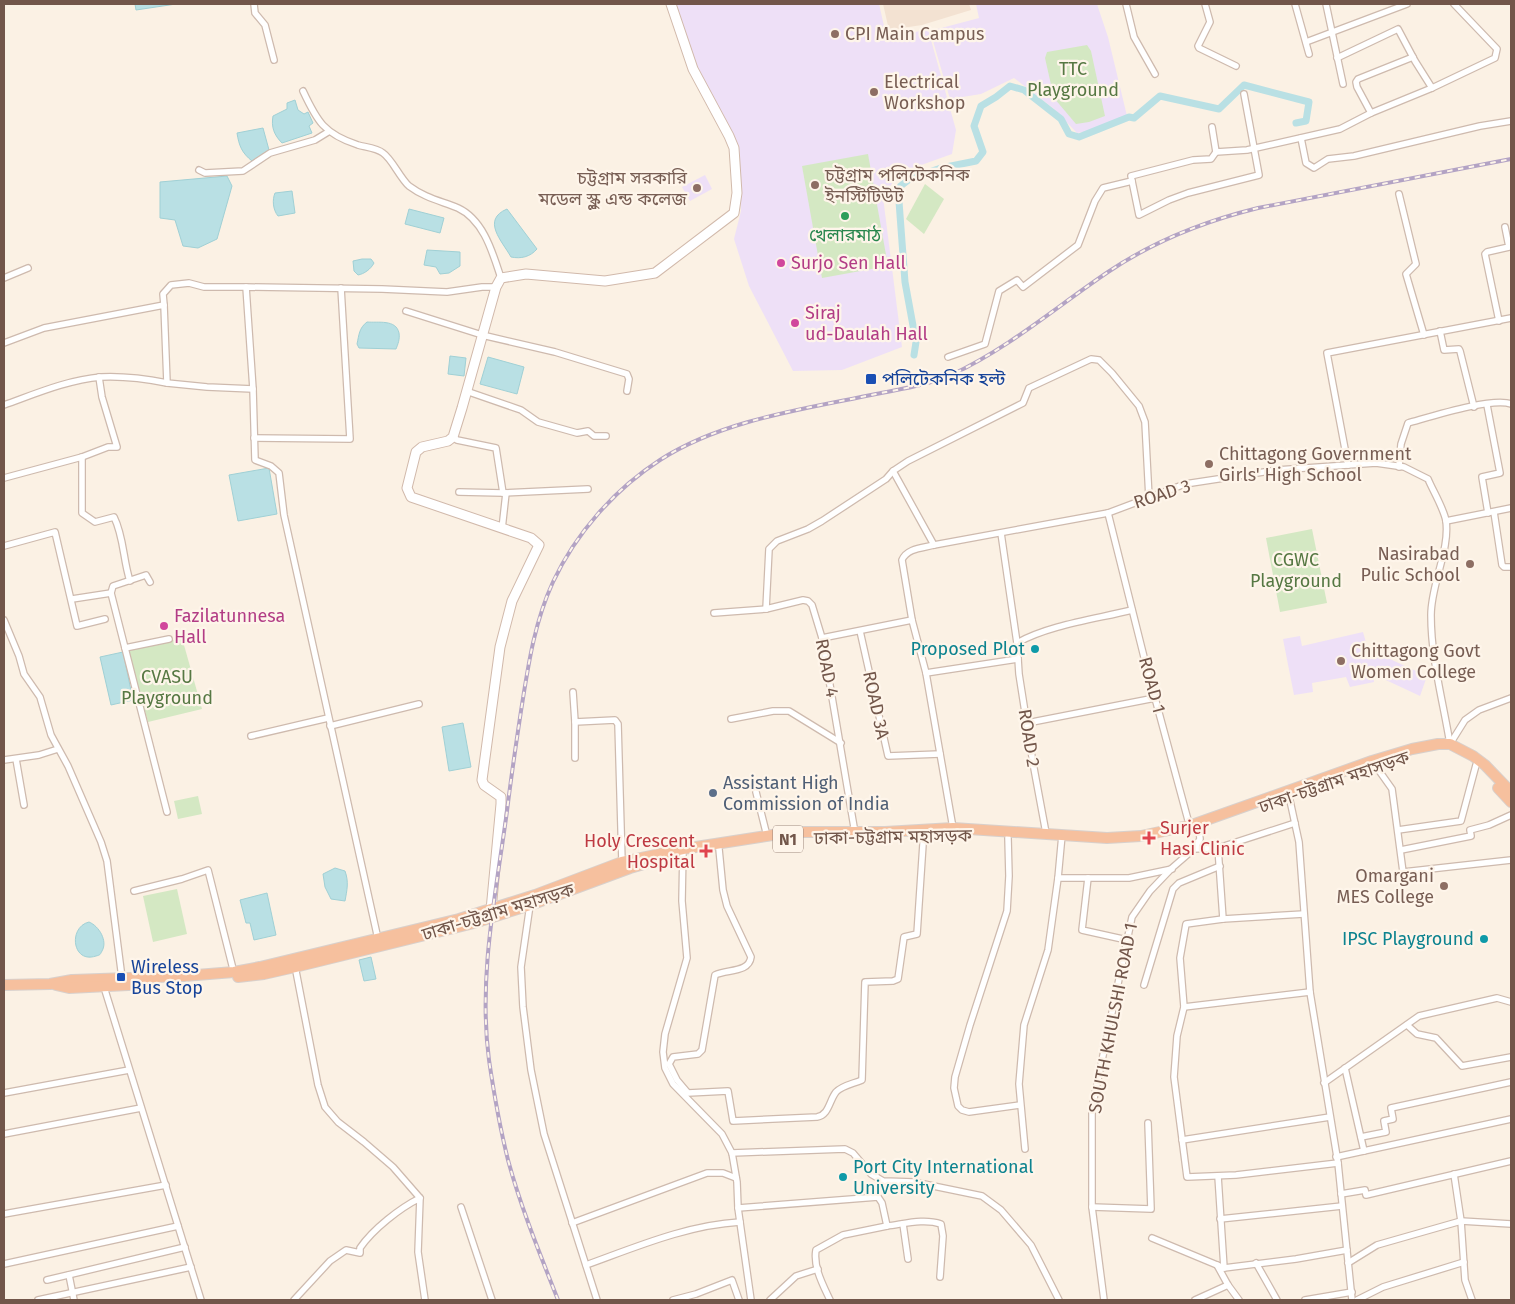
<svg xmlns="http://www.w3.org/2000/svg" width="1515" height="1304" font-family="'Fira Sans','Noto Sans Bengali',sans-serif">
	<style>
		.residential { fill: #f3e2d2 }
		.education { fill: #eee0f7 }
		.green { fill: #d4e8c3 }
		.water { fill: #b9e0e4; stroke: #a0d0d5 }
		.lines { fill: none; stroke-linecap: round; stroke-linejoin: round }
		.canal { stroke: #b9e0e4; stroke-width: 7 }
		.minor-casing { stroke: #cebaae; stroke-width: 8 }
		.secondary-casing { stroke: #d1b9ab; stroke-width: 11 }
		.trunk-casing { stroke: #d8d0cc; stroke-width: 12 }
		.minor { stroke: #fff; stroke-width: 5.5 }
		.secondary { stroke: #fff; stroke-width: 9 }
		.trunk { stroke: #f6c09e; stroke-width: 10 }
		.rail-casing { stroke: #b3a3c4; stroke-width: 4 }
		.rail { stroke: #fef5ea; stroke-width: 2; stroke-dasharray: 5.5; stroke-linecap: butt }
		.education-dot { fill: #8d6e63; stroke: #fef5ea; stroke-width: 2 }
		.leisure-dot { fill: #2e9e5b; stroke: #fef5ea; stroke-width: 2 }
		.hotel-dot { fill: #d1479c; stroke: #fef5ea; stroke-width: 2 }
		.transit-dot { fill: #1a4fb4; stroke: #fef5ea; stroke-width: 2 }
		.culture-dot { fill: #0f9aa8; stroke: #fef5ea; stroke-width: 2 }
		.service-dot { fill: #5c6f8a; stroke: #fef5ea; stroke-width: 2 }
		.health-dot { fill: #e0444e; stroke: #fef5ea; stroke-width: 2 }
		.labels { text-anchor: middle; stroke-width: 4.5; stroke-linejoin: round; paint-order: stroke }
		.shield { fill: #fef5ea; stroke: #9c867a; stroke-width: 1 }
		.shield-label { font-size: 16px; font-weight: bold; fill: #72564a }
		.education-label { font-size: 18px; fill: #785e54; stroke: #fef5ea; text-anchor: start }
		.park-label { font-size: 18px; fill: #567843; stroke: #fef5ea }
		.leisure-label { font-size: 18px; fill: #27864d; stroke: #fef5ea }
		.hotel-label { font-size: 18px; fill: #b23c85; stroke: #fef5ea; text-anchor: start }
		.transit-label { font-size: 18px; fill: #164399; stroke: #fef5ea; text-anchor: start }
		.street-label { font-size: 18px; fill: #72564a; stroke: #fef5ea }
		.culture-label { font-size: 18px; fill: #0d838f; stroke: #fef5ea; text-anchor: end }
		.service-label { font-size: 18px; fill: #4e5e75; stroke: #fef5ea; text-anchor: start }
		.health-label { font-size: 18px; fill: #be3a42; stroke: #fef5ea; text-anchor: start }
	</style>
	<rect width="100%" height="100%" fill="#fbf1e4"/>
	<path class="residential" d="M883,4H969L971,10L922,25L889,30Z"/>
	<g class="education">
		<path d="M676,4H879L887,39L928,29L956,130L952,154L899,173L883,197L902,347L842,370L793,371L749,286L734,239L741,211L738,148L707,91L677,13Z"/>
		<path d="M976,4H1097L1108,37L1127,116L1089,131L1077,133L1053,108L1014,78L981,94L950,99L930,31L979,18Z"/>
		<path d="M705,175L712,189L690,201L682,187Z"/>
		<path d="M1363,632L1368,649L1427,676L1420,696L1373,674L1374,682L1350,687L1346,677L1312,683L1313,692L1294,695L1283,639L1300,636L1302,646Z"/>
	</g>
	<g class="green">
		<path d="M1087,45L1091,51L1105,116L1089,122L1076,124L1054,98L1045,58L1047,52Z"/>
		<path d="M868,154L888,266L822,278L802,166Z"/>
		<path d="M925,184L944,199L924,234L906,219Z"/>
		<path d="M1312,529L1327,603L1280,612L1266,538Z"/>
		<path d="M182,638L202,709L148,722L128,650Z"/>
		<path d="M198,796L202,814L178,819L174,801Z"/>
		<path d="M177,889L187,934L153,942L143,896Z"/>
	</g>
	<g class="water">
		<path d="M135,4H176L136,10Z"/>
		<path d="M295,100L298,110L304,114L308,112L313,123L309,126L312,133L282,143C274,135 271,127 273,116L287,109V103Z"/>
		<path d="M263,128L269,150L252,161C242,153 239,146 237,133Z"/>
		<path d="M227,176L232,186L217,239L198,248L183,246L175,220L160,218V182Z"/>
		<path d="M292,191L295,213L278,216C273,210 272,200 275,193Z"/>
		<path d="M409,209L444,218L440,233L405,224Z"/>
		<path d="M507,209L537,249C530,257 521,259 511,257C502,241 481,220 507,209Z"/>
		<path d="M427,250L460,252V266L449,273L440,274L436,267L424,265Z"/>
		<path d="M362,259H371L374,263C371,269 364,274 358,275L354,271L353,261Z"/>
		<path d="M367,322C378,323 396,319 399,333C400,339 398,344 396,349L359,348L357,344C359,335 359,328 367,322Z"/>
		<path d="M450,356L466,358L464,376L448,374Z"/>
		<path d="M488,357L524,367L517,394L480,384Z"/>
		<path d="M269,468L277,514L238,521L229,475Z"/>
		<path d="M123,652L133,700L111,705L100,657Z"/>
		<path d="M463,723L471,767L449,771L442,727Z"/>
		<path d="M335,868L345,871C349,882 347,890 345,901L331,899L325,887L323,874Z"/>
		<path d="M267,893L276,935L254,940L250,923H246L240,900Z"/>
		<path d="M89,922C99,926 108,941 102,951C100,955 100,955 96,956C72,964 68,927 89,922Z"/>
		<path d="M371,957L376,979L364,981L359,960Z"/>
	</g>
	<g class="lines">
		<path class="canal" d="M914,355L916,342L905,282L898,188L911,178L941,168L976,161L983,152L974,126L981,106L996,97L1010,86L1024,90L1061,119L1069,134L1079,137L1129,117L1134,118L1160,96L1219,109L1244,85L1309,102L1306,121L1296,123"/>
		<defs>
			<g id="minor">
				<path d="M254,4L255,13L265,25L274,60"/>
				<path d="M1126,4L1134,37L1155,74"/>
				<path d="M1205,4L1210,22L1198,46L1199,48L1236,66"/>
				<path d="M1295,4L1309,54"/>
				<path d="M1326,4L1343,84"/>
				<path d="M1306,42L1407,4"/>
				<path d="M1337,58L1398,29L1415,61L1432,88"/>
				<path d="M303,91C317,121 324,134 358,145C365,147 377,148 383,153C392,159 400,178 409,186C425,198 441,201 458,208C484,220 493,254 501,278"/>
				<path d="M1371,113L1357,87L1356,82L1358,79L1413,57"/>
				<path d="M1212,127L1216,152L1247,150L1340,129L1371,113L1432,88L1495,58L1497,49L1454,4"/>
				<path d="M1301,138L1306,163L1314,168L1328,159L1354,156L1480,126L1511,121"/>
				<path d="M199,170L205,173L243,171L270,153L315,140L328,132"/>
				<path d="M1132,181L1139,215L1169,200L1188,193L1259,175L1244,94"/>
				<path d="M1399,194L1416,264L1406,274L1424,335"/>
				<path d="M4,278L28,268"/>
				<path d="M164,305L163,294L171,285L189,283L204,287H246"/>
				<path d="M406,311L482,335L555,352L627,374L629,379L627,391"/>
				<path d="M1499,321L1485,254L1487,252L1509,247L1505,227"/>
				<path d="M1440,331L1444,350L1459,349L1460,351L1474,407"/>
				<path d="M4,343L44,328L164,305L167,383L207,387L253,389"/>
				<path d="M948,357L985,344L999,291L1017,280L1023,287L1078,245L1095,201L1103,188L1132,181L1131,176L1193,160L1211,159L1216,152"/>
				<path d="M466,391L521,410L538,422L577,433L588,431L594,436H606"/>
				<path d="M4,405C35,394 67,380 101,377C122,376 147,379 167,383"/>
				<path d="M1487,405L1500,473L1482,477L1488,513"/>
				<path d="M453,437L457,440L496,448L503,493"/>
				<path d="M254,438L350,439L341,288"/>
				<path d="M82,457V513L95,522L114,517C124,537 123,560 130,581"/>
				<path d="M1348,465L1327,353L1511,318"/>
				<path d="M1399,467L1401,444L1408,423C1430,417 1492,397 1511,404"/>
				<path d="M4,478L82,457L108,447H117L102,397L99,377"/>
				<path d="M459,492L503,493L588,489"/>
				<path d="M1494,512L1502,565L1504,567H1511"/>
				<path d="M1446,521L1511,508"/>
				<path d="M502,529L506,493"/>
				<path d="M1001,533L1017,643"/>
				<path d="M934,545L893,471L908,461L1023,403L1029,388L1091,359L1099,360L1112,373L1139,406L1145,422L1149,498"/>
				<path d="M4,546L55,532L77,626L105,619"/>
				<path d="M150,582L146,575L113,586L111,593L125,648L169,639"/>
				<path d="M72,599L111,593"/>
				<path d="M766,609L769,549L777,541L808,529L822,521L886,479L893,471"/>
				<path d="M714,613L766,609L803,600L808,601L812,605L822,638L855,833"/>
				<path d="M4,620L19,656L24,674L40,697L51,735L68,766L101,842L107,861L122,978"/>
				<path d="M860,631L888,756L940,754"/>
				<path d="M822,638L912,620"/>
				<path d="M125,648L167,812"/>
				<path d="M926,673L1018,659"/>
				<path d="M573,692L575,722L615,720L618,724L622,862"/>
				<path d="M731,719L773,711H789L841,743"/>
				<path d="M575,722V758"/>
				<path d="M1027,723L1155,698"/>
				<path d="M330,726L419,704"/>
				<path d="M251,736L328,718"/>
				<path d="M1450,744L1465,720L1479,710L1511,698"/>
				<path d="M16,759L24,805"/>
				<path d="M4,760L39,755L58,749"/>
				<path d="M1375,765L1392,789L1403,872L1511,860"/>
				<path d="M756,792L767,836"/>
				<path d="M1289,796L1299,842L1310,992L1338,1163L1352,1300"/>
				<path d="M953,828L926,673L912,620L902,560C907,548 923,548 934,545L1108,513L1185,484L1277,470L1376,463L1404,467L1428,479C1433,491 1444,509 1446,521C1450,550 1431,584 1431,615C1431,659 1443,701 1450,744"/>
				<path d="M1398,830L1461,821L1476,765"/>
				<path d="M1046,833L1033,763L1019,674L1017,643C1049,625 1096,619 1132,610"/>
				<path d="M1062,835L1058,878H1129L1172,869"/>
				<path d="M1008,838L1009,876L1007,911L970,1025L955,1077L954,1088L958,1106L962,1110L969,1112L1020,1105"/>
				<path d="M683,849L682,901L687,958L665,1034L663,1052L665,1068L673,1084L722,1134L732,1153L737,1182L738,1208L751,1300"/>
				<path d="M719,849L723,890L727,906L751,957C749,973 727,969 715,975L702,1050L698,1054L673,1057L669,1064L677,1080L688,1093L728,1091L733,1121L817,1117C829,1115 829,1101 836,1092C843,1085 853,1084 862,1080L865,982L893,981L898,979L904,937L917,934L924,829"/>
				<path d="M1194,849L1218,848"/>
				<path d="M1401,850L1471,836L1470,830L1489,825L1511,815"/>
				<path d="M1088,878L1082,930L1127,940"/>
				<path d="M134,891L182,879L208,870L234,973"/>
				<path d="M530,905L521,967L523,1007L531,1070L544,1134L597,1300"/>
				<path d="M1304,914L1223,919L1186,924L1180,958L1184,1007L1177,1036L1174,1077L1187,1177L1236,1175L1338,1163"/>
				<path d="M1223,919L1218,848L1295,823"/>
				<path d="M378,939L284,515L279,473L271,466L255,460L253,389L246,287L382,289L447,292L482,287H496"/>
				<path d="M295,966L318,1085L325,1107L338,1122L364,1142L393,1167L420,1198"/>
				<path d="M1144,985L1173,889L1179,883L1220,866"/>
				<path d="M104,987L201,1300"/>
				<path d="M1184,1007L1310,992"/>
				<path d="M1407,1025L1417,1034L1436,1038L1462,1066L1511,1057"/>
				<path d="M1345,1068L1364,1151"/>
				<path d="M1324,1083L1419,1016L1497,998L1511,1002"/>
				<path d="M4,1093L129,1070"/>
				<path d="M4,1134L141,1108"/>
				<path d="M1361,1137L1386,1132L1384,1121L1393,1119L1391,1108L1511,1082"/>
				<path d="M1182,1140L1330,1117"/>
				<path d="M1025,1149L1019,1084L1024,1025L1048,950L1058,878"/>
				<path d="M732,1153L845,1149L853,1153L871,1174L883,1181L914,1182L982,1196L1001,1210L1031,1245L1059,1300"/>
				<path d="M1336,1157L1511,1119"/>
				<path d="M1454,1174L1461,1221L1465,1280L1472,1300"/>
				<path d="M1218,1176L1224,1268"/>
				<path d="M1341,1194L1365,1190L1366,1195L1511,1161"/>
				<path d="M461,1207L492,1300"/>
				<path d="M1092,1207L1151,1209L1148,1123"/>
				<path d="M738,1208L878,1197L882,1203L887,1226C904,1224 924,1218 941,1224L943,1236L940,1277"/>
				<path d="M4,1214L166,1185"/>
				<path d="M1220,1219L1342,1206"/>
				<path d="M572,1223L707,1173H723L736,1178"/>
				<path d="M903,1224L908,1259"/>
				<path d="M1152,1238L1217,1265"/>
				<path d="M1256,1263L1277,1300"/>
				<path d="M1348,1263L1377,1245L1461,1221L1511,1224"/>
				<path d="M4,1264L178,1226"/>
				<path d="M586,1265C636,1247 687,1225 740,1222"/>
				<path d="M69,1275L74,1300"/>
				<path d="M47,1280L185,1247"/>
				<path d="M38,1300L191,1267"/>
				<path d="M294,1300L330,1261L346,1250L360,1253V1248C373,1229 400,1208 420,1198L418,1252L425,1300"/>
				<path d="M673,1300L696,1294L732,1280L739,1300"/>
				<path d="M770,1300L796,1276L818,1269"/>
				<path d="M830,1300C823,1285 813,1267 816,1250L843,1235L887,1226"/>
				<path d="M1104,1300L1092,1207V1108L1132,917L1150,891L1172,868L1194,849L1200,839L1199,828L1192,825L1188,820L1145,661L1108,513"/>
				<path d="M1195,1300L1228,1285"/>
				<path d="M1239,1300L1228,1285L1217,1265L1224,1268L1296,1259L1347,1250"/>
				<path d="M1305,1300L1352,1292"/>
				<path d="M1357,1300L1383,1287L1464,1262"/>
			</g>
			<path id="secondary" d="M491,910L501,804V797L484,785L482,780L500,647L512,601L539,545L531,538L411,497L407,488L416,452L422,447L448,441L453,437L462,408L496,287L501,278L526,274L605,281L655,273L734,213L737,193L734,148L729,136L693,69L671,4"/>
			<g id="trunk">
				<path d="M1498,788L1511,802"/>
				<path d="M238,977L264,974L295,967L474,923L530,905L630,868L651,862"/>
				<path d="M4,985L50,984L72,980L184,976L234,972L260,967L459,919L535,895L622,862L683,849L792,832H885L953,828L1107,838L1141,836L1192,825L1372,761L1412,749L1438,744H1450L1473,756L1485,765L1511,792"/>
				<path d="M56,985L69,988L148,984"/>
			</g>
		</defs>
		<use href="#minor" class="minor-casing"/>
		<use href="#secondary" class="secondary-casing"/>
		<use href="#trunk" class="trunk-casing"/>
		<use href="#minor" class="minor"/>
		<use href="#secondary" class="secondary"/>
		<use href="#trunk" class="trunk"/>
		<defs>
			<path id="rail" d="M558,1300C540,1254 521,1208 508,1160C500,1128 494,1094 489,1060C478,977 496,893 507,811C511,778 516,744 521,711C528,667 534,623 553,582C576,533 615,489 660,460C722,420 804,409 876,394C900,389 929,385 951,375C1009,348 1056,307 1108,272C1154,241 1205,221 1258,208L1511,159"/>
		</defs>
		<use href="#rail" class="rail-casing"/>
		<use href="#rail" class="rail"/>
	</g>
	<g class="education-dot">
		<circle cx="835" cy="34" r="5"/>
		<circle cx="874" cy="92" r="5"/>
		<circle cx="815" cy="185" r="5"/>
		<circle cx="697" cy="188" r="5"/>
		<circle cx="1209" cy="464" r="5"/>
		<circle cx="1470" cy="564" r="5"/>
		<circle cx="1341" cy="661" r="5"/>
		<circle cx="1444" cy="886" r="5"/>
	</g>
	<circle class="leisure-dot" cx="845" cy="216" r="5"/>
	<g class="hotel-dot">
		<circle cx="781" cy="263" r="5"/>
		<circle cx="795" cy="323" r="5"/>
		<circle cx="164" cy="626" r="5"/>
	</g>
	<g class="transit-dot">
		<rect x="865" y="373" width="12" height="12" rx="2.5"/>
		<rect x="116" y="972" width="10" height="10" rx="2.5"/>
	</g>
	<g class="culture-dot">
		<circle cx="1035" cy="649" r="5"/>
		<circle cx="1484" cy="939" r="5"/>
		<circle cx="843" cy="1177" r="5"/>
	</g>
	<circle class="service-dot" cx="713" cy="793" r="5"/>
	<g class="health-dot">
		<path d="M1146.5 830.5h5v5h5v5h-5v5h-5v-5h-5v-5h5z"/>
		<path d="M703.5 843.5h5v5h5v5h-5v5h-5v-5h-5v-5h5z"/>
	</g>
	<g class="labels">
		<rect class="shield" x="773" y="825.5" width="30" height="27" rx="4"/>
		<g class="shield-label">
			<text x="788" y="845">N1</text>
		</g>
		<g class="education-label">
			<text x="845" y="40">CPI Main Campus</text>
			<text x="884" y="88">Electrical<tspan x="884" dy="21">Workshop</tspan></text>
			<text x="825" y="181">চট্টগ্রাম পলিটেকনিক<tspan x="825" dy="21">ইনস্টিটিউট</tspan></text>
			<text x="687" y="184" text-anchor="end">চট্টগ্রাম সরকারি<tspan x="687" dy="21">মডেল স্কুল এন্ড কলেজ</tspan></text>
			<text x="1219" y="460">Chittagong Government<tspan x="1219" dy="21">Girls' High School</tspan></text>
			<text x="1460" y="560" text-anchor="end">Nasirabad<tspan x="1460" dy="21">Pulic School</tspan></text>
			<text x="1351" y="657">Chittagong Govt<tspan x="1351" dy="21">Women College</tspan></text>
			<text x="1434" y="882" text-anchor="end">Omargani<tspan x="1434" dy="21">MES College</tspan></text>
		</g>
		<g class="park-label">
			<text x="1073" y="75">TTC<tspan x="1073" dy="21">Playground</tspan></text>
			<text x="1296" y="566">CGWC<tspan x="1296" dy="21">Playground</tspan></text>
			<text x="167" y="683">CVASU<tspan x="167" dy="21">Playground</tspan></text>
		</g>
		<g class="leisure-label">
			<text x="845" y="241">খেলারমাঠ</text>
		</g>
		<g class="hotel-label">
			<text x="791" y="269">Surjo Sen Hall</text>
			<text x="805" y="319">Siraj<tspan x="805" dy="21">ud-Daulah Hall</tspan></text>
			<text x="174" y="622">Fazilatunnesa<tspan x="174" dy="21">Hall</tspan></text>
		</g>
		<g class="transit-label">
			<text x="882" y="385">পলিটেকনিক হল্ট</text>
			<text x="131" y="973">Wireless<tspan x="131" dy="21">Bus Stop</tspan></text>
		</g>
		<g class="street-label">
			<text transform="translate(1162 494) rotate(-18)" y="6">ROAD 3</text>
			<text transform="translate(827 668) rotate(79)" y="6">ROAD 4</text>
			<text transform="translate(1152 685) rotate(75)" y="6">ROAD 1</text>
			<text transform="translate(876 705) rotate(78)" y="6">ROAD 3A</text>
			<text transform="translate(1029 738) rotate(81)" y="6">ROAD 2</text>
			<text transform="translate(1334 782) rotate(-19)" y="6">ঢাকা-চট্টগ্রাম মহাসড়ক</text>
			<text transform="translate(893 837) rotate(-1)" y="6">ঢাকা-চট্টগ্রাম মহাসড়ক</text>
			<text transform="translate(498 912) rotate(-17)" y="6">ঢাকা-চট্টগ্রাম মহাসড়ক</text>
			<text transform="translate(1113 1018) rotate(-79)" y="6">SOUTH KHULSHI ROAD 1</text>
		</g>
		<g class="culture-label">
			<text x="1025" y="655">Proposed Plot</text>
			<text x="1474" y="945">IPSC Playground</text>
			<text x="853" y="1173" text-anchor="start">Port City International<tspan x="853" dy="21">University</tspan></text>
		</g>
		<g class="service-label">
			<text x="723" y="789">Assistant High<tspan x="723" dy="21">Commission of India</tspan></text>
		</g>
		<g class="health-label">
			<text x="1160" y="834">Surjer<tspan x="1160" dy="21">Hasi Clinic</tspan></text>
			<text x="695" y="847" text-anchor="end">Holy Crescent<tspan x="695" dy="21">Hospital</tspan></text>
		</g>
	</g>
	<rect width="1515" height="1304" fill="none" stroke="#72564a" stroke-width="10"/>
</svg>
